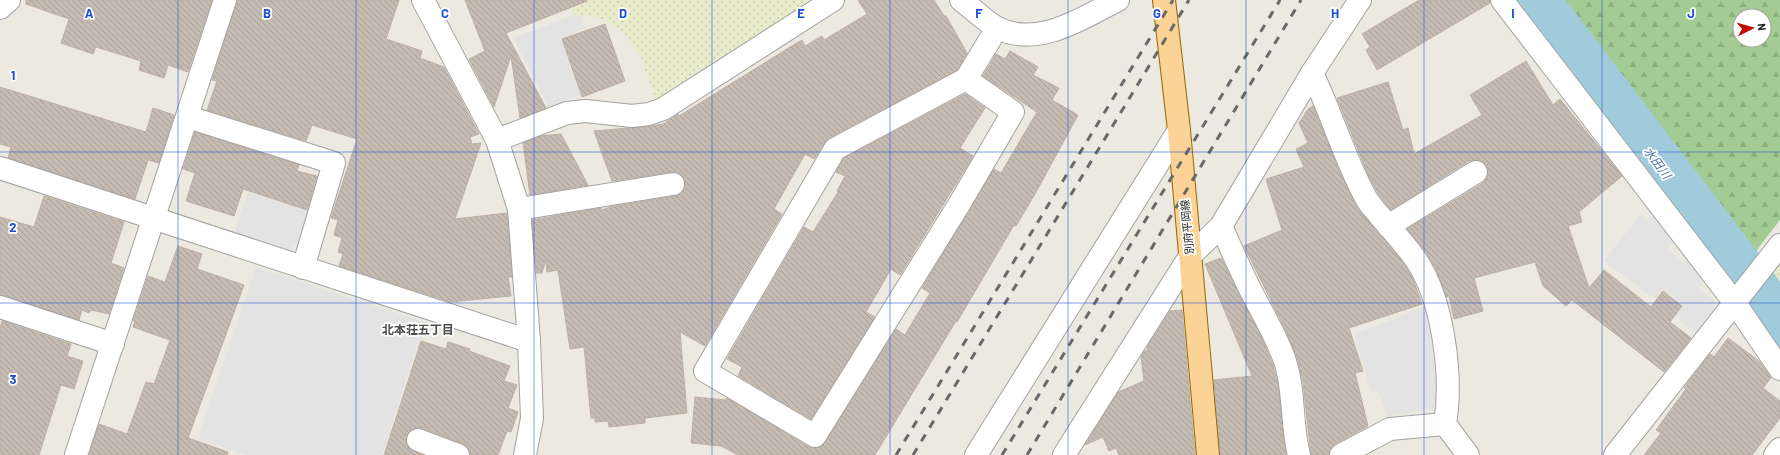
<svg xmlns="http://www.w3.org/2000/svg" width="1780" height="455" font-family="Barlow,'Noto Sans JP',sans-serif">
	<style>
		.farmland { fill: url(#farmland-dots) }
		.forest { fill: url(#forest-firs); fill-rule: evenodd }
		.parking { fill: #e3e3e3 }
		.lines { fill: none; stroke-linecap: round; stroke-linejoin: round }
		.river { stroke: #a0cbdb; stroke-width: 52 }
		.building { fill: url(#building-back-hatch); stroke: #beafa2 }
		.minor-casing { stroke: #a2a2a2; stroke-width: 24 }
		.major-casing { stroke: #906601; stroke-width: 24 }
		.minor { stroke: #fff; stroke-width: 22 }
		.major { stroke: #fbd396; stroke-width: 22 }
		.rail { stroke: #696969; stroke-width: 3; stroke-dasharray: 8 8; stroke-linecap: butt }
		.grid { fill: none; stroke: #1d4ed8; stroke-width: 1; stroke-opacity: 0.55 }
		.labels { text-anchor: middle; stroke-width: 3.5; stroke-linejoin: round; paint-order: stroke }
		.street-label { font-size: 11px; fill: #1b1b1b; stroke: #fff }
		.water-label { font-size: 12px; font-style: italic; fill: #4975a8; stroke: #fff }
		.neighbourhood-label { font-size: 12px; font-weight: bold; fill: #4e4e4e; stroke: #fff }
		.grid-label { font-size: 13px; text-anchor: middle; font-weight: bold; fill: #1d4ed8; stroke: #fff; stroke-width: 3.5; stroke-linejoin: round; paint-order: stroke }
	</style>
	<defs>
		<pattern id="farmland-dots" width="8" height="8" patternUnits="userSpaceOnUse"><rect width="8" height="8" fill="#e8ecca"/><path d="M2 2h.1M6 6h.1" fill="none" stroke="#c6caad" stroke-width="1.8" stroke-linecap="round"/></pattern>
		<pattern id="forest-firs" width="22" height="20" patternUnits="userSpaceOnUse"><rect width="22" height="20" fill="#a3cc94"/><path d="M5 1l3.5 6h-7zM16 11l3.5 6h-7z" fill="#8caf7f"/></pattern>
		<pattern id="building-back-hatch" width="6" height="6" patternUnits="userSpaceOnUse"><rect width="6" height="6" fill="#c4bbb3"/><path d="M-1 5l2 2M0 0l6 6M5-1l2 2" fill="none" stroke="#a8a099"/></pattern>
	</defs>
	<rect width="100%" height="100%" fill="#ece9e0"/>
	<g class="farmland">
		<path d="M567,0H823L665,97L656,100L641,58L626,36L618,28L603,19L574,14Z"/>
		<path d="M1780,263V293L1770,276Z"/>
	</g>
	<path class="forest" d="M1545,0H1780V220L1747,263ZM1740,16H1764V40H1740Z"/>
	<g class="parking">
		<path d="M572,16H581L585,28L561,39L580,95L549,107L513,38Z"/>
		<path d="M248,192L311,212L302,242L286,251L234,235Z"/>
		<path d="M1640,215L1648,222L1653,215L1674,242L1669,246V249L1683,263L1687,259L1704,281L1698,288L1715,301L1712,311L1695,333L1676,316L1684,306L1663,289L1655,299L1604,261Z"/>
		<path d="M256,267L425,322L382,455H246L198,439Z"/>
		<path d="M1427,306L1438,357L1437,407L1387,417L1378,390L1371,392L1354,334Z"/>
	</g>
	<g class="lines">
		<path class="river" d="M1533,0L1757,294L1780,328"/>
	</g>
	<g class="building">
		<path d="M26,0H212L188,72L168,65L164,78L139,70L141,61L96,47L93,54L61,43L69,19L26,4Z"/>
		<path d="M237,0H399L386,39L422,51L420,58L444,67L479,134L470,137L472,144L481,143L455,219L507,213L512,277H508L511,296L450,302L339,266L343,254L338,252L342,238L334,235L338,220L331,218L357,139L312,125L306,141L207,110L217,81L212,80Z"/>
		<path d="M465,0H587V1L506,33L546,108L520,118L511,56L494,107L469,59L485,51Z"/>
		<path d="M858,0H934L944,16H946L967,53L957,70L829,138L824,143L814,159L805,154L774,209L782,214L705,346L680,332L687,413L645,418V423L609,427L608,421L595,422V418H591L584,347L570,349L558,270L547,272L546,260L542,273H536L532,220L601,208L602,210L610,207L675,196L681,194L685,188V182L682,176L677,172H671L612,181L594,131L651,126L663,124L678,114L679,116L795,44L802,40L805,46L822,36L824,40L867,14Z"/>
		<path d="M1419,0H1490V3L1377,70L1366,50L1370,47L1362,34Z"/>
		<path d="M605,24L625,81L582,97L562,39Z"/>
		<path d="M1010,51L1038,67L1033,75L1059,88L1052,100L1078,115L1035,194L1016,226L1014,225L957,322L956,321L875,455H738L721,446L691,443L695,397L726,400L727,398L809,447L815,448L821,447L825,443L896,329L905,335L930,293L922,288L994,169L1001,173L1037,112L983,76L996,54L1005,59Z"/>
		<path d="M1526,61L1553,105L1560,99L1622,176L1579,212L1582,222L1568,226L1589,288L1604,270L1651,307L1663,291L1682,306L1670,322L1691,338L1664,372L1572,300L1566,306L1543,286L1535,262L1474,278L1483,311L1454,319L1449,296L1446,297L1435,267L1424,249L1407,229L1483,183L1487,178L1488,171L1487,166L1482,161L1475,160L1469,161L1391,210L1379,195L1369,177L1337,98L1388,82L1403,130L1408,128L1414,154L1482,115L1470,95Z"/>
		<path d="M0,87L146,132L153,108L174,115L159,163L148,160L135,199L8,158L11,147L0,144Z"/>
		<path d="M965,94L985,108L960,148L973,156L900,275L891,269L866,312L875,317L811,419L738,376L742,367L727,359L804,227L813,232L838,192L837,191L845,176L836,172L844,158Z"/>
		<path d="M1313,106L1340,173L1355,204L1404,264L1413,279L1422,304L1349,328L1363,371L1355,373L1368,426L1335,444L1330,449L1329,455H1311L1303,382L1297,357L1284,327L1244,246L1282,230L1266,179L1304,167L1296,149L1308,143L1299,123L1308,109Z"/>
		<path d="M195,132L299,165L297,171L317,176L307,210L243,189L234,216L186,201L195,173L183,169Z"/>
		<path d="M561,134L588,185L530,195L523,143L541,136Z"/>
		<path d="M44,196L124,222L111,263L124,268L109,314L91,310L89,313L82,310L79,320L0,295V217L34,227Z"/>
		<path d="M178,246L202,254L197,269L244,285L188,438L228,452L227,455H89L99,424L127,434L146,382L154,384L170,340L133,327L135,321H133L148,276L165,282Z"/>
		<path d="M1221,258L1262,338L1273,365L1278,386L1286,455H1220L1214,380L1252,376L1205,264Z"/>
		<path d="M1182,310L1195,455H1119L1116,448L1109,451L1103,437L1085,445L1118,392L1144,381L1141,357L1144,351H1148L1147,347L1170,311Z"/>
		<path d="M2,321L71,344L67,356L83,361L74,389L61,385L39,455H0V329Z"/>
		<path d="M1728,338L1759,361L1771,378L1763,388L1780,401V418L1752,455H1644L1661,433L1656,430L1686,389L1684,388L1710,354L1714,357Z"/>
		<path d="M421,341L446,349L448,342L470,349L469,351L510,366L504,381L517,385L508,408L518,412L511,432L507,431L498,455H470L468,447L462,443L422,428H416L410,431L406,436V442L409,448L422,455H384Z"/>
	</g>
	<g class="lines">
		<defs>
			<g id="minor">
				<path d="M423,0L497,140L519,209L529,341L532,418L525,455"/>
				<path d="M961,0C972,8 986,22 997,28C1039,48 1082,18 1118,0"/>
				<path d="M1502,0L1735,303L1780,369"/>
				<path d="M0,8L9,0"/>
				<path d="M1312,73C1332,114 1344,158 1366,198C1369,204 1375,210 1379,215C1391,229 1403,242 1414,257C1443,297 1453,375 1445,424L1468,455"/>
				<path d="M966,79L1013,112L960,203L815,436L705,371L835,149L966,79L997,28"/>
				<path d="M188,117L334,163L303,268"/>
				<path d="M497,140L567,113L586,111L632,116L649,114L663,109L833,0"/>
				<path d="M0,168L529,341"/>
				<path d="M519,209L673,184"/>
				<path d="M1221,226C1230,246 1239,267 1249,287C1261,311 1276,335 1285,361C1295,392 1291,424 1299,455"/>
				<path d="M1388,226L1476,172"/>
				<path d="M0,307L113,344"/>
				<path d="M418,440L458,455"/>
				<path d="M76,455L225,0"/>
				<path d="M976,455L1179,130"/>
				<path d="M1064,455L1190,256L1221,226L1312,73L1360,0"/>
				<path d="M1341,455L1390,429L1445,424"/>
				<path d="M1615,455L1780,245"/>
				<path d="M1775,455L1780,449"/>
			</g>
			<path id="major" d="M1164,0L1179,130L1208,455"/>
		</defs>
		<use href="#minor" class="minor-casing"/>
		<use href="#major" class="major-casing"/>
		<use href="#minor" class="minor"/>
		<use href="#major" class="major"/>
		<g class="rail">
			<path d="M896,455L1173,0"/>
			<path d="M913,455L1189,0"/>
			<path d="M1002,455L1280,0"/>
			<path d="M1027,455L1301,0"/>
		</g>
	</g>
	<path class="grid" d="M178,0V455M356,0V455M534,0V455M712,0V455M890,0V455M1068,0V455M1246,0V455M1424,0V455M1602,0V455M0,152H1780M0,303H1780"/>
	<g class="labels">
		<g class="street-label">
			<text transform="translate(1187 227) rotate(-95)" y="4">別府平岡線</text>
		</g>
		<g class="water-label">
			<text transform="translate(1657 163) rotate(53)" y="4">水田川</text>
		</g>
		<g class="neighbourhood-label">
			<text x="418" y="334">北本荘五丁目</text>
		</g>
	</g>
	<g class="grid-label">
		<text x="89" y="18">A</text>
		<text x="267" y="18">B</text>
		<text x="445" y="18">C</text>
		<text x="623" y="18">D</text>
		<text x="801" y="18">E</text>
		<text x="979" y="18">F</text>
		<text x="1157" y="18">G</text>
		<text x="1335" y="18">H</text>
		<text x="1513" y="18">I</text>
		<text x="1691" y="18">J</text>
		<text x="13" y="80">1</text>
		<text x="13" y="232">2</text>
		<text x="13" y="384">3</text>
	</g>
	<g transform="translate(1752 28) rotate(84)"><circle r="19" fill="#ffffff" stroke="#a4a4a4"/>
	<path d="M0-3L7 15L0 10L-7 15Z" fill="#c40901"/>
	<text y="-6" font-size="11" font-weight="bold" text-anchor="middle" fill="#1b1b1b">N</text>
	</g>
</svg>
